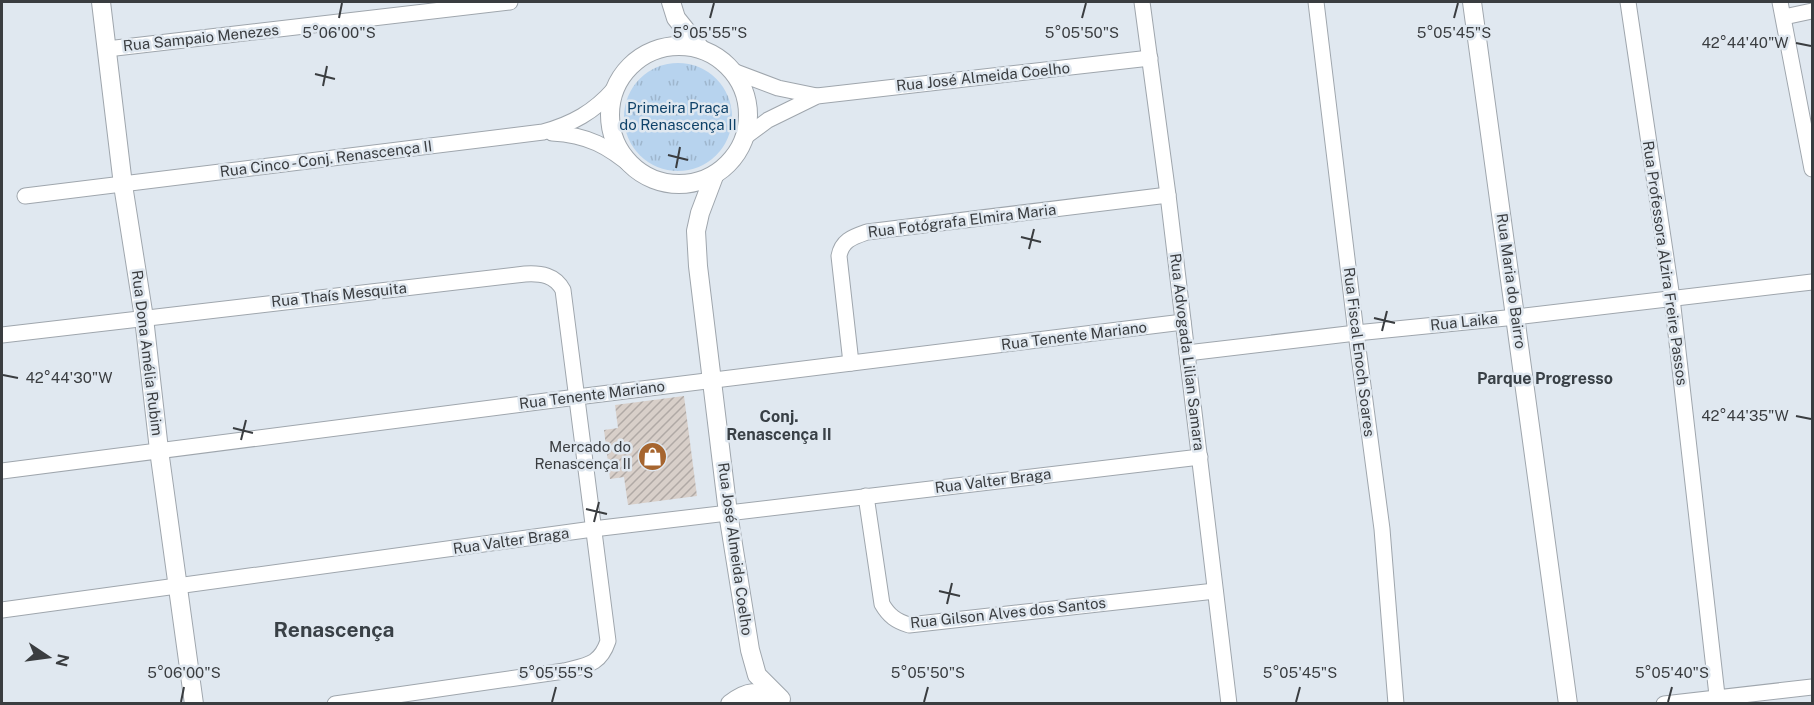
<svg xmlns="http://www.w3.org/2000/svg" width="1814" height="705" font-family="'Public Sans',sans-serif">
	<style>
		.park { fill: url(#park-tufts) }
		.building { fill: url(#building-hatch) }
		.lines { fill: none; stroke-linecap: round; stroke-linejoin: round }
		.minor-casing { stroke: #9fa6ad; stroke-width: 17 }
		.tertiary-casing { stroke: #9fa6ad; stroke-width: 20 }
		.minor { stroke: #fff; stroke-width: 15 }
		.tertiary { stroke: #fff; stroke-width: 18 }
		.ticks { fill: none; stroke: #3a3d40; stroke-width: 2 }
		.labels { text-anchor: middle; stroke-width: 5; stroke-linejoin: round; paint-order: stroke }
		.street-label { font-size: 15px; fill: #3a3d40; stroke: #e0e8f0 }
		.park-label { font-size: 15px; fill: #0f4269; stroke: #e0e8f0 }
		.poi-label { font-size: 15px; fill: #3a3d40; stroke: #e0e8f0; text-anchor: end }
		.neighbourhood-label { font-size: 16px; font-weight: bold; fill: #394046; stroke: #e0e8f0 }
		.district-label { font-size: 21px; font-weight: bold; fill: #394046; stroke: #e0e8f0 }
		.ticks-label { font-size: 15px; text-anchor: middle; fill: #3a3d40; stroke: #e0e8f0; stroke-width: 5; stroke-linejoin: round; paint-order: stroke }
	</style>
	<defs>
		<pattern id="park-tufts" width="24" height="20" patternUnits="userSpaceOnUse" patternTransform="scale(1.5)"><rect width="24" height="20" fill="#b7d3ee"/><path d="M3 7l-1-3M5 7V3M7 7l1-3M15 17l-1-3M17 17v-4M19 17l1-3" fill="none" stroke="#9eb6cd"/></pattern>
		<pattern id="building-hatch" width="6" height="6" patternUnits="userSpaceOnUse" patternTransform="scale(1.5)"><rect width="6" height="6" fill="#d8cfc9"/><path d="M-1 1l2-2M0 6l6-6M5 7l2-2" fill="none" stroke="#b0a9a5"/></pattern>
	</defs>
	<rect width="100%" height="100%" fill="#e0e8f0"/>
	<circle class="park" cx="678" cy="117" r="54"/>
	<path class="building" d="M684,396L697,496L628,505L624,477L610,479L604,430L618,428L615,405Z"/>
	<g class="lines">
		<defs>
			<g id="minor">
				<path d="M1142,2L1168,195L1229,704"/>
				<path d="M1316,2L1356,333L1382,529L1396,704"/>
				<path d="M1628,2L1672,298L1718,704"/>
				<path d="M1780,2L1812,169"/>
				<path d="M1784,17L1812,11"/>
				<path d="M107,49L510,2"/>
				<path d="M733,71L778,88L817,96"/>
				<path d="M552,133C588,135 608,146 635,169"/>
				<path d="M745,137L768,120L817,96L1150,58"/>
				<path d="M25,196L543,132C572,124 594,112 614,89"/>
				<path d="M2,335L525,274C541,273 555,275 563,290L608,641C600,665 587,665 564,671L335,704"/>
				<path d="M1187,353L1356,333L1516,317L1812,282"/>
				<path d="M851,363L839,256C842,240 853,237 867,232L1168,195"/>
				<path d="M2,471L577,397L1183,322"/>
				<path d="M866,496L882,604C889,616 896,621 909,625L1215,591"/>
				<path d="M2,610L593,529L1200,457"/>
				<path d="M1664,704L1812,687"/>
			</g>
			<g id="tertiary">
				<path d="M101,2L123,185L144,318L159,450L194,704"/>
				<path d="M671,2L676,18L700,48"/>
				<path d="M1472,2L1568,704"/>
				<circle cx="679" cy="115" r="69"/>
				<path d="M714,176L700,213L696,231L698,266L728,513L750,650L757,675L781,699"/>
				<path d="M730,704C750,689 756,692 779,699"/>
			</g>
		</defs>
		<use href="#minor" class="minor-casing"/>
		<use href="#tertiary" class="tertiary-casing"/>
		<use href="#minor" class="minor"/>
		<use href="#tertiary" class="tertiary"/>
	</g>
	<path class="ticks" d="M339,18L342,3M710,18L714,3M1082,18L1086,3M1454,18L1458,3M1796,43L1811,46M315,74L335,79M323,86L327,66M668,155L688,160M676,168L680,147M1021,237L1041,242M1029,249L1034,229M1374,318L1395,323M1382,331L1387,311M3,375L18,378M1796,416L1811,419M233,428L253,433M241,440L246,420M586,509L607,514M594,522L599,502M939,591L960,596M947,604L952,583M181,702L184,687M552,702L556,687M924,702L928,687M1296,702L1300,687M1668,702L1672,687"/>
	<defs>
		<symbol id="shop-disc" viewBox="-11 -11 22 22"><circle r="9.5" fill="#a6652f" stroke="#e0e8f0"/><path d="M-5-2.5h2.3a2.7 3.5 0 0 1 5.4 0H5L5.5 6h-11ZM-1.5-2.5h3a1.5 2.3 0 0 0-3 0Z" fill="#fff"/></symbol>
	</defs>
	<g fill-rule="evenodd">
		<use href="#shop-disc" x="636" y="440" width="33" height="33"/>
	</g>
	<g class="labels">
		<g class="street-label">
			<text transform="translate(201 38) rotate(-6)" y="5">Rua Sampaio Menezes</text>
			<text transform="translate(983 77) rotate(-6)" y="5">Rua José Almeida Coelho</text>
			<text transform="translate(326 159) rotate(-7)" y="5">Rua Cinco - Conj. Renascença II</text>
			<text transform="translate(962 221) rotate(-7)" y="5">Rua Fotógrafa Elmira Maria</text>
			<text transform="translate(1665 263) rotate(82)" y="5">Rua Professora Alzira Freire Passos</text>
			<text transform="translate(1511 281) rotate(82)" y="5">Rua Maria do Bairro</text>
			<text transform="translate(339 295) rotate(-6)" y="5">Rua Thaís Mesquita</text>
			<text transform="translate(1464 322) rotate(-6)" y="5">Rua Laika</text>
			<text transform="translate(1074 336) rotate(-7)" y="5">Rua Tenente Mariano</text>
			<text transform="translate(1187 352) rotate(83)" y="5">Rua Advogada Lilian Samara</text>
			<text transform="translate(1359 352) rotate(83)" y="5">Rua Fiscal Enoch Soares</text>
			<text transform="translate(147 353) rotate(83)" y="5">Rua Dona Amélia Rubim</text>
			<text transform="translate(592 395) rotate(-7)" y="5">Rua Tenente Mariano</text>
			<text transform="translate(993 481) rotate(-7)" y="5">Rua Valter Braga</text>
			<text transform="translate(511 541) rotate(-8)" y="5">Rua Valter Braga</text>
			<text transform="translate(735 549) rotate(82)" y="5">Rua José Almeida Coelho</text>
			<text transform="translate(1008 613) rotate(-6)" y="5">Rua Gilson Alves dos Santos</text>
		</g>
		<g class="park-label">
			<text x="678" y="113">Primeira Praça<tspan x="678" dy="17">do Renascença II</tspan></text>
		</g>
		<g class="poi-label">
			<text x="631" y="452">Mercado do<tspan x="631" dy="17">Renascença II</tspan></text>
		</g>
		<g class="neighbourhood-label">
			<text x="1545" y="384">Parque Progresso</text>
			<text x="779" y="422">Conj.<tspan x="779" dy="18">Renascença II</tspan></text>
		</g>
		<g class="district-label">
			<text x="334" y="637">Renascença</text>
		</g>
	</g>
	<g class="ticks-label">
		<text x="339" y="38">5°06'00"S</text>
		<text x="710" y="38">5°05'55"S</text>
		<text x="1082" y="38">5°05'50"S</text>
		<text x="1454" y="38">5°05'45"S</text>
		<text x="1745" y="48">42°44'40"W</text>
		<text x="69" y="383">42°44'30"W</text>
		<text x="1745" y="421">42°44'35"W</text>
		<text x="184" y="678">5°06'00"S</text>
		<text x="556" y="678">5°05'55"S</text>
		<text x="928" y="678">5°05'50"S</text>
		<text x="1300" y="678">5°05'45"S</text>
		<text x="1672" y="678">5°05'40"S</text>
	</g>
	<rect width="1814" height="705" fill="none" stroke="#3a3d40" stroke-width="6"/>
	<g transform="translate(48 657) rotate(103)" stroke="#e0e8f0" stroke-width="4.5" paint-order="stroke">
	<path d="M0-4.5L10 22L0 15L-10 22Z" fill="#3a3d40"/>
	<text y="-9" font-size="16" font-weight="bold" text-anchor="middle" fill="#3a3d40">N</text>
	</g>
</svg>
